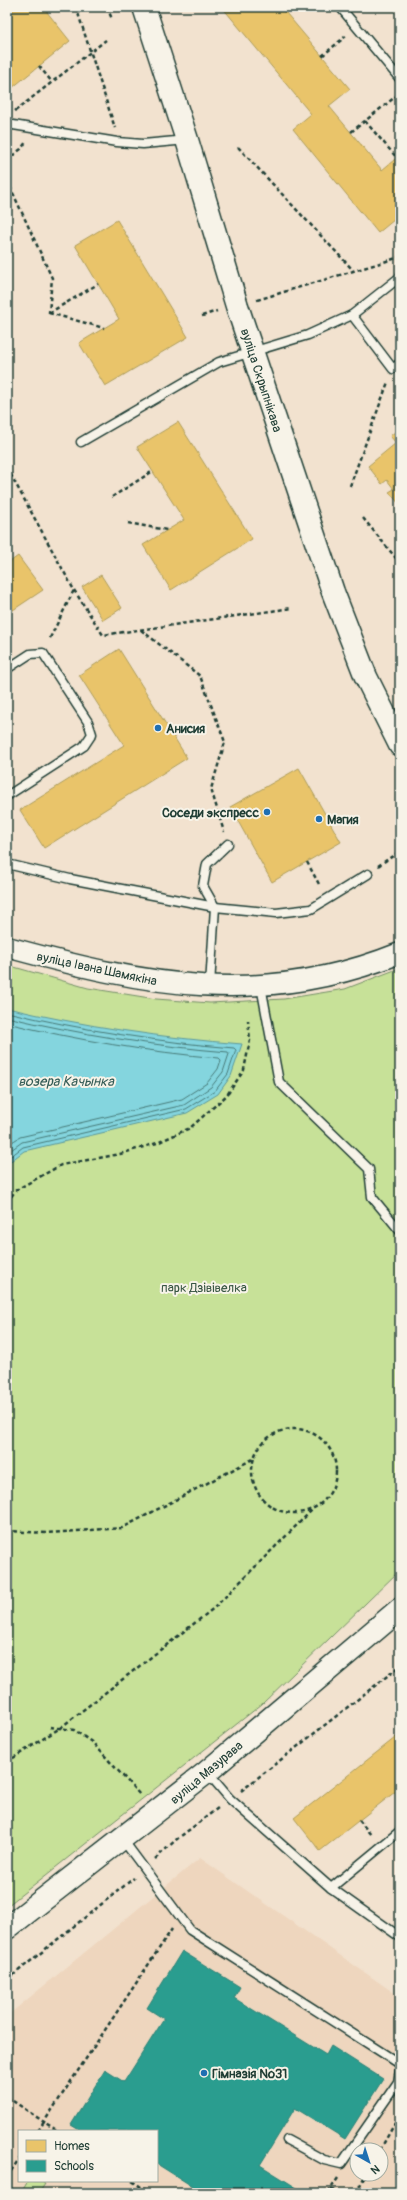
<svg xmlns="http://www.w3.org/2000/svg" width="407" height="2200" font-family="Pangolin,sans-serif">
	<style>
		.built { fill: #eed6be; fill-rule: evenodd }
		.green { fill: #c7e198; stroke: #738f66 }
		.water { fill: #84d5de; stroke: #5c989a }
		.homes { fill: #e9c46a; stroke: #ac9c5a }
		.schools { fill: #2a9d8f; stroke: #278074 }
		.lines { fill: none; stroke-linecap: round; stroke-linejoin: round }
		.shore { stroke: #477a78; stroke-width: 1 }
		.service-casing { stroke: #1f3d34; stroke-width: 11 }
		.tertiary-casing { stroke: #1f3d34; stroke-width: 23 }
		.secondary-casing { stroke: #1f3d34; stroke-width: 25 }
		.path { stroke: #1f3d34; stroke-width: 2.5; stroke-dasharray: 4 3; stroke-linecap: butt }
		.service { stroke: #f7f3e8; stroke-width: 8 }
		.tertiary { stroke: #f7f3e8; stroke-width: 20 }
		.secondary { stroke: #f7f3e8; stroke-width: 22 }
		.poi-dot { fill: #1f6fb2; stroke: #f7f3e8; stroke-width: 1.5 }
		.labels { text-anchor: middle; stroke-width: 4; stroke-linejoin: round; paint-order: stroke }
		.street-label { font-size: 13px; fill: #1f3d34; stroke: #f7f3e8 }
		.poi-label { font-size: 13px; font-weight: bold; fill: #1f3d34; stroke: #f7f3e8; text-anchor: start }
		.park-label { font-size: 13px; fill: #385643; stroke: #f7f3e8 }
		.water-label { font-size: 14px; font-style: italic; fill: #335b56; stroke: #f7f3e8 }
	</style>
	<rect width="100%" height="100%" fill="#f2e2cf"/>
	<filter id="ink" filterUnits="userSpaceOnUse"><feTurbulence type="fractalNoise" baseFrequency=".025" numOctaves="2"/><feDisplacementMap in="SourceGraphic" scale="8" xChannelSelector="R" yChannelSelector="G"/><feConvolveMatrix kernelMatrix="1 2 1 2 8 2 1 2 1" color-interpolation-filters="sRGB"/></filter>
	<g filter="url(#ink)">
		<path class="built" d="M200,1858L400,1997V2193H7V2016ZM19,2131H157V2181H19ZM357,2150H381V2174H357Z"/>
		<g class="green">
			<path d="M7,965L88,988L156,999L210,1003L284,999L345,989L400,968V1570L262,1704L7,1906Z"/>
			<path d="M28,2181H40L45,2184L39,2193H21Z"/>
		</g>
		<path class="water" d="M7,1008C84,1026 163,1038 242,1044L231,1076L218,1094L187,1113L24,1151L7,1164Z"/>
		<g class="homes">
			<path d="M7,7H43L70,41L7,92Z"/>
			<path d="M222,7H281L350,89L329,106L382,170L400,155V215L378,233L293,129L311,114Z"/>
			<path d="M117,220L188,337L105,386L79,343L119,319L75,245Z"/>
			<path d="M178,422L252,539L171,590L143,545L184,520L137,447Z"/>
			<path d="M400,428V505L389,492L394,489L387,480L382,484L368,466L396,443L390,436Z"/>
			<path d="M18,556L43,590L7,614V564Z"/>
			<path d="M101,575L122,608L103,620L82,587Z"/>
			<path d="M119,649L187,758L44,848L20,810L124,745L79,675Z"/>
			<path d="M299,768L341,842L272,882L230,807Z"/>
			<path d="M400,1734V1788L320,1851L294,1818Z"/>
		</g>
		<path class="schools" d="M182,1951L240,1987L234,1998L326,2055L331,2046L383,2079L345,2139L295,2108L260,2165L305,2193H203L157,2164V2131H81L71,2125L105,2070L124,2082L164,2019L147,2008Z"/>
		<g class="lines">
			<g class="shore">
				<path d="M7,1012C82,1030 158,1042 234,1048L236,1050L228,1074L215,1091L186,1109L23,1147L7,1159"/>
				<path d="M7,1017C79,1034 153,1046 228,1052L229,1054L223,1072L211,1087L184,1105L22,1142L7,1153"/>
				<path d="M7,1023C77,1040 148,1052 219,1058L221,1060L218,1069L207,1083L182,1099L20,1137L7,1145"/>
			</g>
			<defs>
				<g id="service">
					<path d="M340,7L400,79"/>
					<path d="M7,124L117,142L143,144L187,140"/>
					<path d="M352,315L393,369L400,363"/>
					<path d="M81,442L219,362L308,335L352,315L400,277"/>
					<path d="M7,669L30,654L43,653L88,722L92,734L84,746L7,796"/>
					<path d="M7,864L70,879L215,907L276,913L311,909L368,874"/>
					<path d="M210,985L215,907L203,886L207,864L228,844"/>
					<path d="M261,986L279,1082L369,1169L372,1197L400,1231"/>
					<path d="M208,1773L230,1799L331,1888L400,1937"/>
					<path d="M123,1840L190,1930L400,2064"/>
					<path d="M331,1888L400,1831"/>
					<path d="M287,2140L324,2160L341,2164L398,2082L400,2070"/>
				</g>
				<path id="tertiary" d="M7,947C146,985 261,1009 400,953"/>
				<g id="secondary">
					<path d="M144,7L187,140L237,306L333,592L366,677L400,745"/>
					<path d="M7,1928L207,1772L400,1609"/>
				</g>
			</defs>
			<use href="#service" class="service-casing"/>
			<use href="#tertiary" class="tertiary-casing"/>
			<use href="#secondary" class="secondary-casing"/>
			<g class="path">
				<path d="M76,7L115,128"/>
				<path d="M107,7L112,19"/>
				<path d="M284,11L293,7"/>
				<path d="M322,56L346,36"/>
				<path d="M39,66L52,82"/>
				<path d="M15,111L106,40"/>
				<path d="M365,121L397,158"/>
				<path d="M351,132L399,94"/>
				<path d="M238,147L353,270"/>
				<path d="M7,160L21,149L26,142"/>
				<path d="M7,180L52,278L49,313"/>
				<path d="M257,300L400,257"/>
				<path d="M49,313L98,284"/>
				<path d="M49,313L104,328"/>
				<path d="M202,316L217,311"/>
				<path d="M7,468L74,590L49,640"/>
				<path d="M350,486L388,382"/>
				<path d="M112,497L153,471"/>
				<path d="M363,518L400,563"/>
				<path d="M128,523L167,530"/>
				<path d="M74,590L103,635L292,608"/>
				<path d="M141,630L200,676L225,742L211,789L224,832"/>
				<path d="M307,862L320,886"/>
				<path d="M378,866L400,851"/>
				<path d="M7,1202L16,1190L61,1165L120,1154L157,1143L190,1128L227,1095L244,1070L250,1040L248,1020"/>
				<circle cx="294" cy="1471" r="42"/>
				<path d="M7,1531L47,1533L122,1528L253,1459"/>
				<path d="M50,1727L74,1730L93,1743L141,1796"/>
				<path d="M7,1762L60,1728L214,1608L312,1510"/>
				<path d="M241,1791L400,1666"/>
				<path d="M359,1820L371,1835"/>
				<path d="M155,1859L177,1839L218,1808"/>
				<path d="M7,1980L134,1878"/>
				<path d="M7,2097L44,2122L172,1929"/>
				<path d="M38,2131L44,2122L58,2131"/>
				<path d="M380,2150L400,2114"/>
				<path d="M7,2177L19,2159"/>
				<path d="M132,2181L150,2193"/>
				<path d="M331,2189L337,2193"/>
				<path d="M328,2193L338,2178"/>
				<path d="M356,2193L366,2174"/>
			</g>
			<use href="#service" class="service"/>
			<use href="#tertiary" class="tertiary"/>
			<use href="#secondary" class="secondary"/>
		</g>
	</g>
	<g class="poi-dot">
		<circle cx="158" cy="728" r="4"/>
		<circle cx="267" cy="812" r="4"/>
		<circle cx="319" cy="819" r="4"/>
		<circle cx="204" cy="2073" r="4"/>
	</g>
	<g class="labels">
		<g class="street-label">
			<text transform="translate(262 380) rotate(72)" y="5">вуліца Скрыпнікава</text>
			<text transform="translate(97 968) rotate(12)" y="5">вуліца Івана Шамякіна</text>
			<text transform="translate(206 1772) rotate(-40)" y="5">вуліца Мазурава</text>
		</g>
		<g class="poi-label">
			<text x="166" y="733">Анисия</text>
			<text x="259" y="817" text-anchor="end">Соседи экспресс</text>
			<text x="327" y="824">Магия</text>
			<text x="212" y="2078">Гімназія №31</text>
		</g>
		<g class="park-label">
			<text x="204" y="1292">парк Дзівівелка</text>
		</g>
		<g class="water-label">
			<text x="66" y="1086">возера Качынка</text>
		</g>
	</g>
	<rect width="407" height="2200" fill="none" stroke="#f7f3e8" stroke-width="24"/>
	<rect x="12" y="12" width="383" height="2176" fill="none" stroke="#1f3d34" stroke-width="1.5" filter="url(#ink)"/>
	<rect x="18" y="2130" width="140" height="52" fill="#f7f3e8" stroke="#a1aaa0"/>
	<rect x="26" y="2140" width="20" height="12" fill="#e9c46a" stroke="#a1aaa0"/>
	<text x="54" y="2150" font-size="12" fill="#1f3d34">Homes</text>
	<rect x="26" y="2160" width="20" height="12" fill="#2a9d8f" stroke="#a1aaa0"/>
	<text x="54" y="2170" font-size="12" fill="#1f3d34">Schools</text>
	<g transform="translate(369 2162) rotate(141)"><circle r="19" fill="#f7f3e8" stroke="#a1aaa0"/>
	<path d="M0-3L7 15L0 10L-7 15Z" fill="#1f6fb2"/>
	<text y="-6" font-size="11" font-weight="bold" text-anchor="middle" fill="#1f3d34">N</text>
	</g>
</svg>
